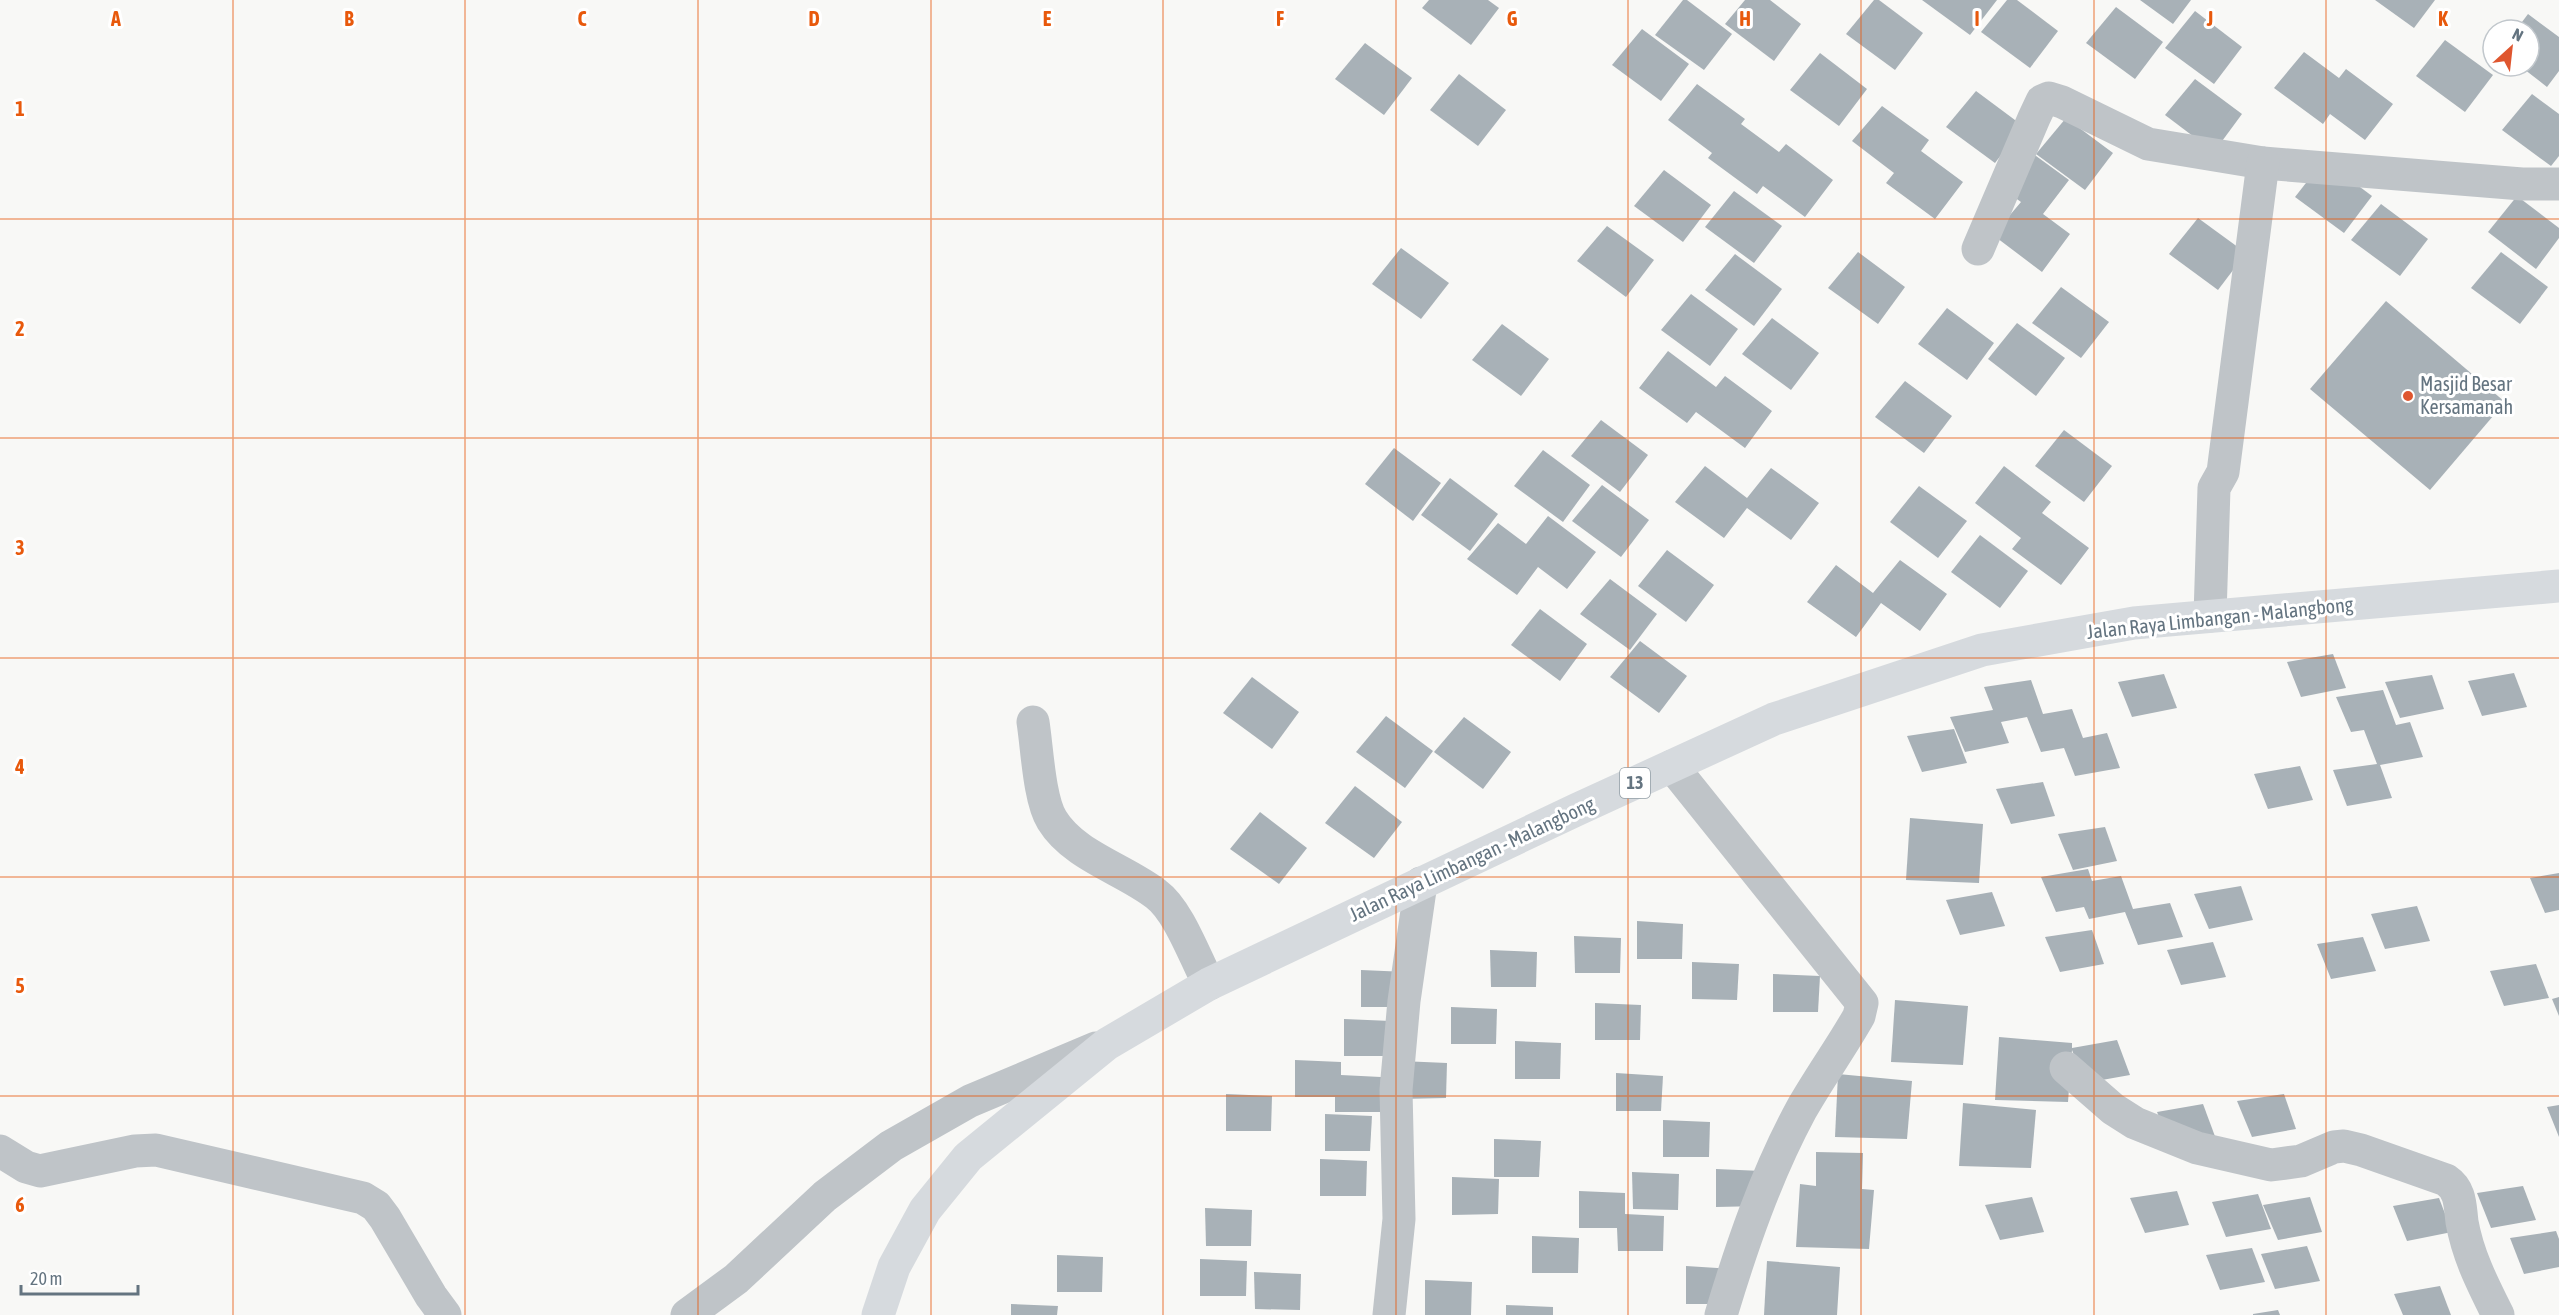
<svg xmlns="http://www.w3.org/2000/svg" width="2559" height="1315" font-family="'Asap Condensed',sans-serif">
	<style>
		.building { fill: #a8b1b7 }
		.lines { fill: none; stroke-linecap: round; stroke-linejoin: round }
		.minor { stroke: #bfc4c8; stroke-width: 33 }
		.highway { stroke: #d6dade; stroke-width: 33 }
		.grid { fill: none; stroke: #e8590c; stroke-width: 1.5; stroke-opacity: 0.55 }
		.poi-dot { fill: #df562f; stroke: #fff; stroke-width: 2 }
		.labels { text-anchor: middle; stroke-width: 6; stroke-linejoin: round; paint-order: stroke }
		.shield { fill: #fff; stroke: #929ea6; stroke-width: 1.5 }
		.shield-label { font-size: 18px; font-weight: bold; fill: #647480 }
		.poi-label { font-size: 20px; fill: #647480; stroke: #fff; text-anchor: start }
		.street-label { font-size: 20px; fill: #647480; stroke: #fff }
		.grid-label { font-size: 20px; text-anchor: middle; font-weight: bold; fill: #e8590c; stroke: #fff; stroke-width: 6; stroke-linejoin: round; paint-order: stroke }
	</style>
	<rect width="100%" height="100%" fill="#f8f8f6"/>
	<g class="building">
		<path d="M1429,0H1488L1499,8L1471,45L1422,8Z"/>
		<path d="M1683,0H1687L1732,34L1704,70L1655,35Z"/>
		<path d="M1745,0H1770L1801,24L1774,61L1725,24Z"/>
		<path d="M1874,0H1879L1923,33L1895,70L1846,34Z"/>
		<path d="M1922,0H1997L1970,35Z"/>
		<path d="M2007,0H2017L2058,31L2030,68L1981,32Z"/>
		<path d="M2140,0H2191L2173,24Z"/>
		<path d="M2375,0H2435L2414,28Z"/>
		<path d="M2116,7L2163,42L2135,79L2086,43Z"/>
		<path d="M2195,11L2242,47L2214,84L2165,48Z"/>
		<path d="M2528,14L2559,37V71L2547,87L2520,66H2529V30H2516Z"/>
		<path d="M1642,29L1689,64L1661,101L1612,65Z"/>
		<path d="M2445,40L2493,75L2465,112L2416,76Z"/>
		<path d="M1365,43L1412,78L1384,115L1335,79Z"/>
		<path d="M2304,52L2339,78L2346,69L2393,104L2365,140L2330,114L2323,124L2274,88Z"/>
		<path d="M1820,53L1867,89L1839,126L1790,90Z"/>
		<path d="M1459,74L1506,110L1478,146L1430,110Z"/>
		<path d="M2195,79L2242,114L2214,152L2165,115Z"/>
		<path d="M1697,84L1745,119L1741,124L1779,152L1786,144L1833,180L1805,217L1763,186L1757,194L1708,158L1712,153L1668,120Z"/>
		<path d="M1976,91L2023,126L1995,163L1946,127Z"/>
		<path d="M2532,94L2559,114V156L2551,166L2502,130Z"/>
		<path d="M1882,106L1929,140L1921,151L1963,182L1935,219L1886,183L1894,173L1852,141Z"/>
		<path d="M2066,118L2113,153L2085,190L2036,154Z"/>
		<path d="M2021,145L2069,180L2043,214L2070,234L2042,272L1993,235L2021,202L1992,181Z"/>
		<path d="M2324,160L2372,196L2344,233L2295,197Z"/>
		<path d="M1664,170L1711,205L1683,242L1634,206Z"/>
		<path d="M1734,191L1782,226L1754,263L1705,227Z"/>
		<path d="M2517,196L2559,228V238L2536,269L2488,232Z"/>
		<path d="M2381,204L2428,239L2400,276L2351,240Z"/>
		<path d="M2198,218L2246,253L2218,290L2169,254Z"/>
		<path d="M1607,226L1654,260L1626,297L1577,261Z"/>
		<path d="M1401,248L1449,283L1421,319L1372,284Z"/>
		<path d="M1858,252L1905,287L1878,324L1828,288Z"/>
		<path d="M2501,252L2548,287L2520,324L2471,288Z"/>
		<path d="M1735,254L1782,289L1754,326L1705,290Z"/>
		<path d="M2061,287L2109,322L2081,358L2032,323Z"/>
		<path d="M1691,294L1738,329L1710,366L1661,330Z"/>
		<path d="M2386,301L2505,402L2430,490L2310,389Z"/>
		<path d="M1947,308L1994,343L1967,380L1918,344Z"/>
		<path d="M1772,318L1819,353L1791,390L1742,354Z"/>
		<path d="M2017,323L2065,358L2036,396L1988,359Z"/>
		<path d="M1502,324L1549,359L1521,396L1472,360Z"/>
		<path d="M1668,351L1716,387L1725,376L1772,411L1745,448L1696,412L1687,423L1639,388Z"/>
		<path d="M1905,381L1952,416L1924,453L1875,417Z"/>
		<path d="M1601,420L1648,455L1620,492L1571,456Z"/>
		<path d="M2064,430L2112,466L2084,502L2035,466Z"/>
		<path d="M1394,448L1441,483L1413,521L1365,484Z"/>
		<path d="M1543,450L1590,485L1563,522L1514,486Z"/>
		<path d="M1705,466L1747,498L1771,468L1819,503L1791,540L1747,508L1724,538L1675,502Z"/>
		<path d="M2004,466L2051,502L2042,513L2089,548L2061,585L2012,549L2021,538L1975,503Z"/>
		<path d="M1450,478L1498,514L1470,551L1421,515Z"/>
		<path d="M1602,485L1649,520L1621,557L1572,521Z"/>
		<path d="M1919,486L1967,521L1938,558L1890,522Z"/>
		<path d="M1548,516L1596,552L1567,589L1538,567L1517,595L1467,559L1498,523L1526,544Z"/>
		<path d="M1980,535L2028,571L2000,608L1951,572Z"/>
		<path d="M1667,550L1714,585L1686,622L1638,586Z"/>
		<path d="M1900,560L1947,594L1920,631L1881,603L1856,637L1807,602L1836,565L1873,593Z"/>
		<path d="M1610,579L1657,614L1630,650L1580,614Z"/>
		<path d="M1540,609L1587,644L1560,681L1511,645Z"/>
		<path d="M1640,641L1687,676L1659,713L1610,677Z"/>
		<path d="M2333,654L2346,688L2301,697L2287,662Z"/>
		<path d="M2514,673L2527,707L2482,716L2468,681Z"/>
		<path d="M2164,674L2177,708L2132,717L2118,682Z"/>
		<path d="M2432,675L2444,709L2400,718L2385,682Z"/>
		<path d="M1252,677L1299,712L1272,749L1223,713Z"/>
		<path d="M2031,680L2043,714L2072,709L2083,738L2107,733L2120,768L2075,776L2064,748L2041,752L2027,717L2001,722L2009,743L1965,752L1950,717L1993,710L1984,687Z"/>
		<path d="M2383,690L2396,725L2410,722L2423,757L2380,765L2392,798L2347,806L2333,770L2377,764L2364,730L2351,732L2336,697Z"/>
		<path d="M1386,716L1433,751L1405,788L1356,752Z"/>
		<path d="M1464,717L1511,752L1483,789L1434,752Z"/>
		<path d="M1954,729L1967,763L1922,772L1907,736Z"/>
		<path d="M2300,766L2313,800L2268,809L2254,774Z"/>
		<path d="M2043,782L2055,816L2011,824L1996,789Z"/>
		<path d="M1355,786L1402,822L1374,858L1325,823Z"/>
		<path d="M1260,812L1307,848L1279,884L1230,849Z"/>
		<path d="M1910,818L1983,824L1979,883L1906,880Z"/>
		<path d="M2105,827L2117,861L2073,870L2058,834Z"/>
		<path d="M2088,869L2092,881L2121,876L2133,909L2170,903L2183,937L2138,945L2125,912L2089,919L2084,907L2056,912L2041,877Z"/>
		<path d="M2559,873V910L2545,913L2530,878Z"/>
		<path d="M2241,886L2253,920L2209,929L2194,894Z"/>
		<path d="M1992,892L2005,926L1960,935L1946,900Z"/>
		<path d="M2417,906L2430,941L2385,949L2371,914Z"/>
		<path d="M1637,921L1683,924L1682,959H1637Z"/>
		<path d="M2092,930L2104,964L2060,972L2045,937Z"/>
		<path d="M1574,936L1621,938L1620,973H1575Z"/>
		<path d="M2363,937L2376,971L2331,979L2317,944Z"/>
		<path d="M2213,942L2226,977L2181,985L2167,950Z"/>
		<path d="M1490,950L1537,952L1536,987H1491Z"/>
		<path d="M1692,962L1739,964L1737,1000L1692,999Z"/>
		<path d="M2536,964L2549,998L2504,1006L2490,971Z"/>
		<path d="M1361,970L1407,972L1406,1007H1361Z"/>
		<path d="M1773,974L1820,976L1818,1012H1773Z"/>
		<path d="M2559,997V1016L2552,999Z"/>
		<path d="M1895,1000L1968,1006L1963,1065L1891,1062Z"/>
		<path d="M1595,1003L1641,1005L1640,1040H1595Z"/>
		<path d="M1451,1007L1497,1009L1496,1044H1451Z"/>
		<path d="M1344,1019L1391,1021L1389,1056H1344Z"/>
		<path d="M1999,1037L2072,1043V1048L2117,1040L2130,1075L2085,1083L2072,1050L2068,1102L1995,1100Z"/>
		<path d="M1515,1041L1561,1043L1560,1079H1515Z"/>
		<path d="M1295,1060L1341,1062V1075L1381,1077L1380,1112H1335V1097H1295Z"/>
		<path d="M1401,1061L1447,1063L1446,1098L1401,1099Z"/>
		<path d="M1616,1073L1663,1076L1661,1111H1616Z"/>
		<path d="M1838,1074L1912,1081L1907,1139L1835,1137Z"/>
		<path d="M1226,1094L1272,1096L1271,1131H1226Z"/>
		<path d="M2284,1094L2296,1129L2252,1137L2237,1101Z"/>
		<path d="M1963,1103L2036,1110L2031,1168L1959,1166Z"/>
		<path d="M2203,1104L2216,1139L2172,1147L2157,1112Z"/>
		<path d="M2559,1105V1137L2547,1107Z"/>
		<path d="M1325,1114L1372,1116L1370,1151H1325Z"/>
		<path d="M1663,1120L1710,1122L1709,1157H1663Z"/>
		<path d="M1494,1139L1541,1141L1539,1177H1494Z"/>
		<path d="M1816,1152L1863,1153L1862,1189L1874,1190L1869,1249L1796,1247L1800,1184L1816,1186Z"/>
		<path d="M1320,1159L1367,1161L1366,1196H1320Z"/>
		<path d="M1716,1169L1762,1171L1761,1206L1716,1207Z"/>
		<path d="M1632,1172L1679,1174L1678,1210L1633,1209Z"/>
		<path d="M1452,1177L1499,1179L1498,1214L1452,1215Z"/>
		<path d="M2523,1186L2536,1220L2491,1228L2477,1193Z"/>
		<path d="M1579,1191L1625,1193V1214L1664,1216L1663,1251H1618L1617,1228H1579Z"/>
		<path d="M2177,1191L2189,1225L2145,1233L2130,1198Z"/>
		<path d="M2258,1194L2271,1229L2226,1237L2212,1202Z"/>
		<path d="M2032,1197L2044,1232L2000,1240L1985,1205Z"/>
		<path d="M2310,1197L2322,1232L2278,1240L2263,1205Z"/>
		<path d="M2439,1198L2452,1232L2407,1241L2393,1206Z"/>
		<path d="M1205,1208L1252,1210L1251,1246H1206Z"/>
		<path d="M2556,1231L2559,1239V1267L2524,1274L2510,1238Z"/>
		<path d="M1532,1236L1579,1238L1578,1273H1532Z"/>
		<path d="M2307,1246L2320,1281L2275,1289L2261,1254Z"/>
		<path d="M2252,1248L2265,1282L2220,1290L2206,1255Z"/>
		<path d="M1057,1255L1103,1257L1102,1292H1057Z"/>
		<path d="M1200,1259L1247,1261L1246,1296H1200Z"/>
		<path d="M1767,1261L1840,1267L1837,1315H1764Z"/>
		<path d="M1686,1266L1733,1269L1732,1304H1686Z"/>
		<path d="M1254,1272L1301,1274L1300,1310L1255,1309Z"/>
		<path d="M1425,1280L1472,1282L1471,1315H1425Z"/>
		<path d="M2440,1286L2451,1315H2403L2394,1294Z"/>
		<path d="M1011,1304L1058,1306L1057,1315H1011Z"/>
		<path d="M1506,1305L1553,1307V1315H1506Z"/>
		<path d="M2278,1310L2280,1315H2253V1314Z"/>
	</g>
	<g class="lines">
		<g class="minor">
			<path d="M1978,249L2034,118L2042,101L2049,98L2062,102L2148,144L2263,163L2522,184H2559"/>
			<path d="M2210,616L2214,488L2223,472L2263,163"/>
			<path d="M1033,722C1037,747 1039,799 1052,820C1074,856 1124,869 1156,894C1179,911 1195,958 1209,984"/>
			<path d="M1672,766L1862,1003L1859,1016C1841,1048 1819,1078 1801,1110C1766,1175 1742,1245 1721,1315"/>
			<path d="M2066,1068L2113,1109L2135,1123L2197,1148L2271,1165L2301,1161L2334,1147L2344,1146L2361,1150L2446,1180C2461,1190 2460,1206 2462,1222C2468,1256 2483,1285 2498,1315"/>
			<path d="M0,1151L26,1167L40,1171L135,1151L156,1150L363,1198L376,1206L385,1218L431,1296L445,1315"/>
			<path d="M687,1315L736,1279L825,1196L891,1146L970,1101L1096,1048"/>
			<path d="M1389,1315L1399,1219L1396,1090L1404,1001L1421,883"/>
		</g>
		<path class="highway" d="M878,1315L894,1267L925,1210L968,1157L1107,1044L1209,984L1578,809L1774,719L1982,650L2134,623L2559,586"/>
	</g>
	<path class="grid" d="M233,0V1315M465,0V1315M698,0V1315M931,0V1315M1163,0V1315M1396,0V1315M1628,0V1315M1861,0V1315M2094,0V1315M2326,0V1315M0,219H2559M0,438H2559M0,658H2559M0,877H2559M0,1096H2559"/>
	<circle class="poi-dot" cx="2408" cy="396" r="6"/>
	<g class="labels">
		<rect class="shield" x="1620" y="768" width="30" height="30" rx="4.5"/>
		<g class="shield-label">
			<text x="1635" y="789">13</text>
		</g>
		<g class="poi-label">
			<text x="2420" y="391">Masjid Besar<tspan x="2420" dy="23">Kersamanah</tspan></text>
		</g>
		<g class="street-label">
			<text transform="translate(2220 618) rotate(-6)" y="7">Jalan Raya Limbangan - Malangbong</text>
			<text transform="translate(1472 859) rotate(-25)" y="7">Jalan Raya Limbangan - Malangbong</text>
		</g>
	</g>
	<g class="grid-label">
		<text x="116" y="26">A</text>
		<text x="349" y="26">B</text>
		<text x="582" y="26">C</text>
		<text x="814" y="26">D</text>
		<text x="1047" y="26">E</text>
		<text x="1280" y="26">F</text>
		<text x="1512" y="26">G</text>
		<text x="1745" y="26">H</text>
		<text x="1977" y="26">I</text>
		<text x="2210" y="26">J</text>
		<text x="2443" y="26">K</text>
		<text x="20" y="116">1</text>
		<text x="20" y="336">2</text>
		<text x="20" y="555">3</text>
		<text x="20" y="774">4</text>
		<text x="20" y="993">5</text>
		<text x="20" y="1212">6</text>
	</g>
	<g transform="translate(2511 48) rotate(27)"><circle r="28" fill="#ffffff" stroke="#c1c7cc" stroke-width="1.5"/>
	<path d="M0-4.5L10 22L0 15L-10 22Z" fill="#df562f"/>
	<text y="-9" font-size="16" font-weight="bold" text-anchor="middle" fill="#647480">N</text>
	</g>
	<path d="M21 1285v9h117v-9" fill="none" stroke="#647480" stroke-width="3"/>
	<text x="30" y="1285" font-size="18" fill="#647480" stroke="#ffffff" stroke-width="4.5" paint-order="stroke">20 m</text>
</svg>
